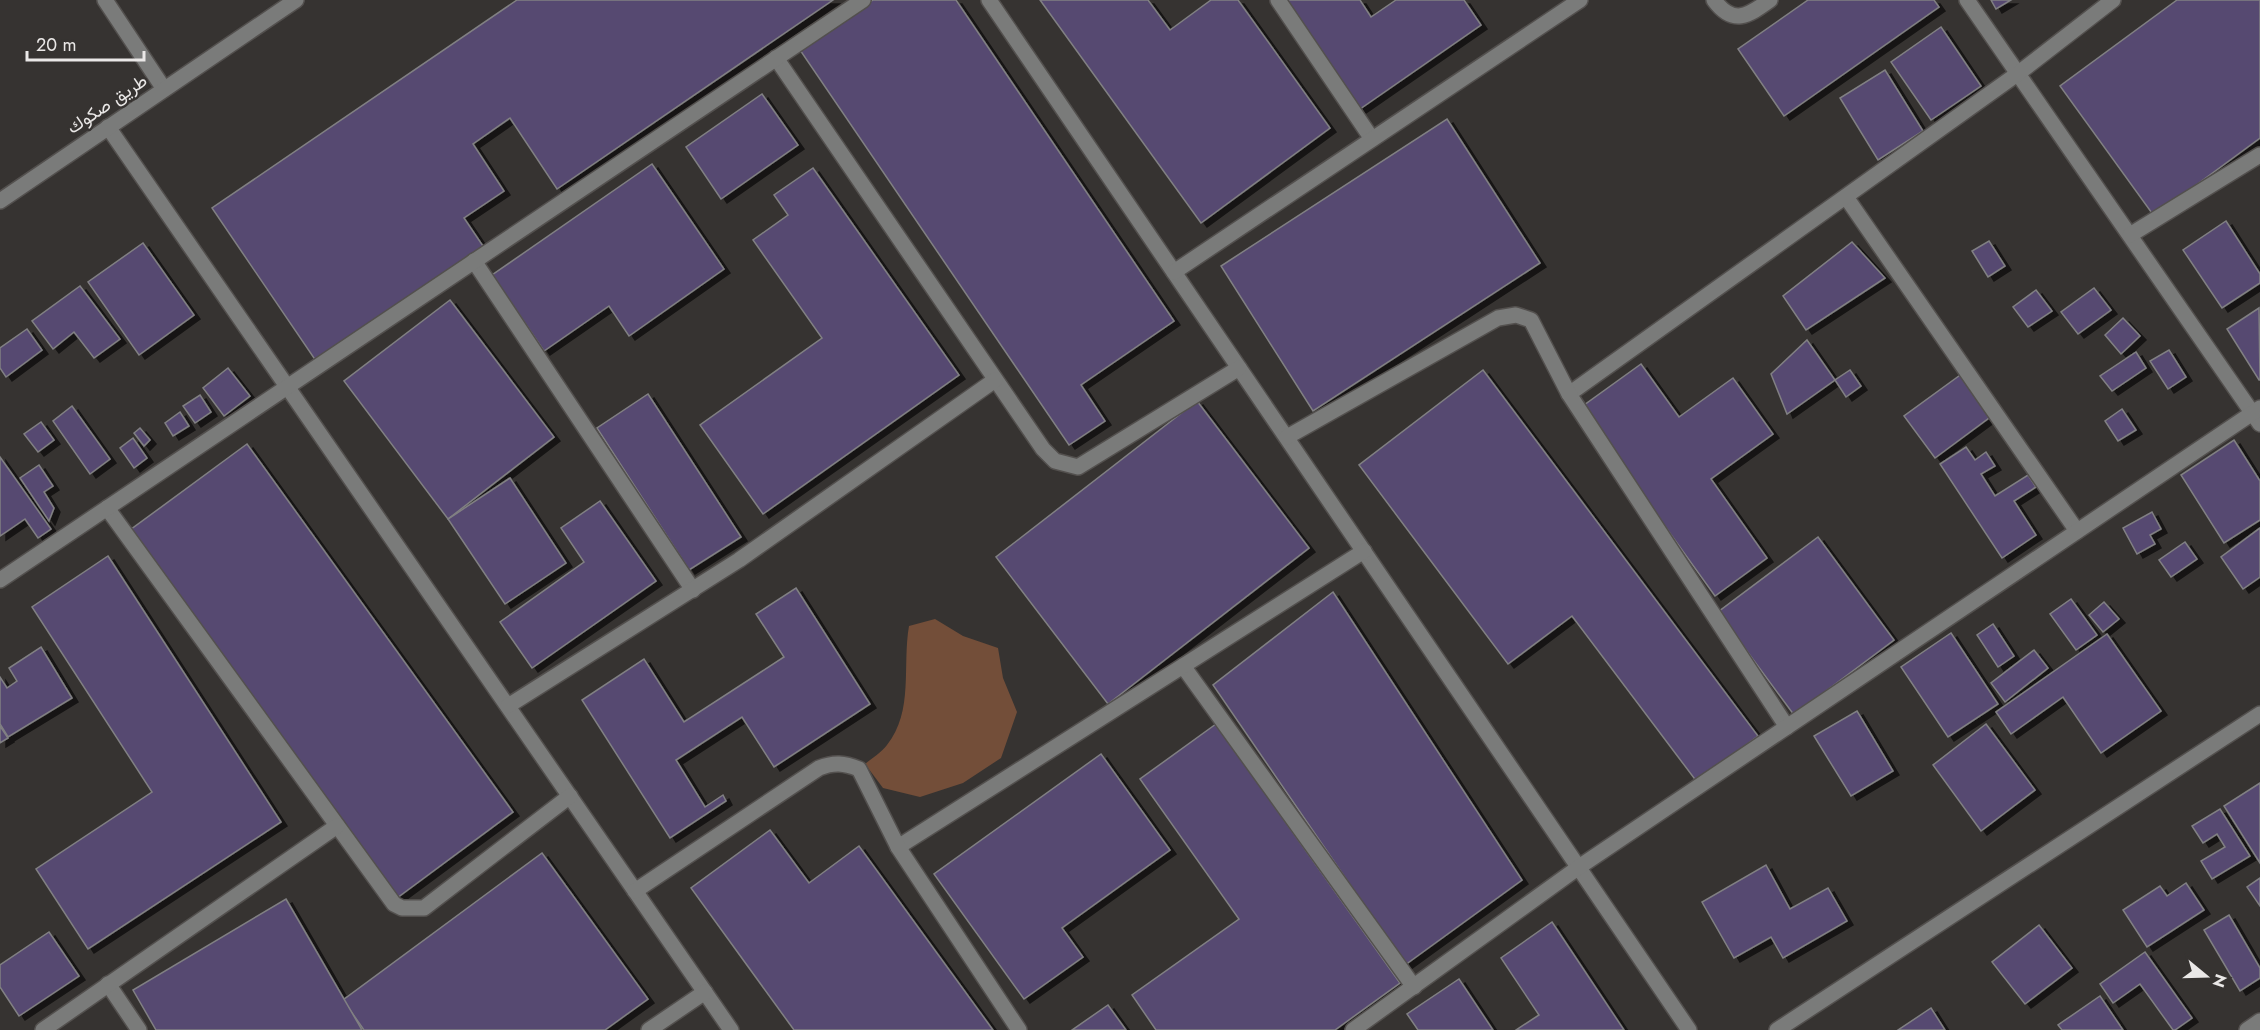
<svg xmlns="http://www.w3.org/2000/svg" width="2260" height="1030" font-family="Jost,Vazirmatn,sans-serif">
	<style>
		.green { fill: #734e39 }
		.building { fill: #564971; stroke: #818083; stroke-width: 1.5; filter: url(#shadow) }
		.lines { fill: none; stroke-linecap: round; stroke-linejoin: round }
		.minor-casing { stroke: #53504e; stroke-width: 18 }
		.minor { stroke: #7a7b7a; stroke-width: 15 }
		.labels { text-anchor: middle; stroke-width: 4.5; stroke-linejoin: round; paint-order: stroke }
		.street-label { font-size: 18px; fill: #eae8e7; stroke: #363331 }
	</style>
	<defs>
		<filter id="shadow"><feDropShadow dx="6" dy="4" stdDeviation="0" flood-color="#0009"/></filter>
	</defs>
	<rect width="100%" height="100%" fill="#363331"/>
	<path class="green" d="M935,619L963,636L998,648L1003,678L1017,712L1001,758L963,783L920,797L883,788L865,764C872,758 882,752 887,745C914,711 902,666 909,626Z"/>
	<g class="building">
		<path d="M517,0H833L557,189L510,118L473,144L504,191L464,218L483,246L316,361L212,208Z"/>
		<path d="M873,0H956L1174,321L1081,385L1105,421L1069,445L800,50Z"/>
		<path d="M1040,0H1148L1170,30L1211,0H1238L1330,128L1201,223Z"/>
		<path d="M1285,0H1360L1371,17L1396,0H1464L1481,25L1360,109Z"/>
		<path d="M1808,0H1934L1939,7L1784,116L1738,49Z"/>
		<path d="M1991,0H2011L1996,9Z"/>
		<path d="M2177,0H2260V138L2154,216L2060,86Z"/>
		<path d="M1941,27L1981,86L1931,120L1891,62Z"/>
		<path d="M1885,70L1923,131L1878,160L1840,98Z"/>
		<path d="M762,94L798,145L721,199L686,147Z"/>
		<path d="M1447,119L1540,263L1313,411L1221,266Z"/>
		<path d="M652,164L724,269L629,336L609,306L544,351L492,275Z"/>
		<path d="M813,168L959,375L763,514L700,425L822,338L753,240L788,215L774,195Z"/>
		<path d="M2226,221L2260,274V283L2222,308L2183,250Z"/>
		<path d="M1989,241L2005,266L1988,277L1972,251Z"/>
		<path d="M1852,242L1885,278L1806,330L1783,296Z"/>
		<path d="M143,243L194,315L139,355L88,282Z"/>
		<path d="M80,286L120,339L94,358L74,332L53,349L32,321Z"/>
		<path d="M2094,288L2111,310L2078,334L2061,312Z"/>
		<path d="M2036,290L2052,311L2028,327L2013,307Z"/>
		<path d="M450,300L554,437L448,519L344,381Z"/>
		<path d="M2259,308L2260,380H2259L2227,329Z"/>
		<path d="M2123,318L2140,336L2121,354L2105,335Z"/>
		<path d="M27,329L42,350L6,377L0,368V348Z"/>
		<path d="M1807,340L1835,380L1787,414L1771,374Z"/>
		<path d="M2169,350L2186,377L2168,389L2150,361Z"/>
		<path d="M2136,352L2146,368L2112,391L2100,376Z"/>
		<path d="M1641,364L1679,417L1733,378L1773,434L1711,479L1767,558L1715,596L1580,408Z"/>
		<path d="M228,368L250,396L224,416L203,388Z"/>
		<path d="M1483,370L1758,736L1697,782L1572,616L1508,664L1359,465Z"/>
		<path d="M1850,370L1861,386L1846,397L1835,380Z"/>
		<path d="M1963,373L1993,415L1935,458L1904,416Z"/>
		<path d="M648,394L741,537L689,570L597,428Z"/>
		<path d="M200,395L211,412L195,423L183,406Z"/>
		<path d="M1197,401L1309,548L1108,704L996,557Z"/>
		<path d="M72,406L110,459L90,474L53,421Z"/>
		<path d="M2122,409L2136,430L2118,441L2105,421Z"/>
		<path d="M180,412L189,426L173,436L165,423Z"/>
		<path d="M41,422L54,440L38,452L24,434Z"/>
		<path d="M140,428L150,440L144,446L134,433Z"/>
		<path d="M133,438L147,458L134,468L120,448Z"/>
		<path d="M2234,440L2260,481V520L2224,543L2181,475Z"/>
		<path d="M247,444L513,812L397,898L130,530Z"/>
		<path d="M1966,447L1975,460L1986,452L1995,466L1981,474L1995,496L2028,475L2036,487L2014,501L2036,535L2002,558L1940,464Z"/>
		<path d="M0,457L51,529L38,538L25,519L0,536Z"/>
		<path d="M39,465L53,486L44,492L54,508L49,521L20,478Z"/>
		<path d="M510,478L566,563L505,604L448,519Z"/>
		<path d="M600,501L656,581L532,668L500,622L584,562L561,528Z"/>
		<path d="M2152,512L2161,529L2150,535L2155,544L2137,554L2123,528Z"/>
		<path d="M2260,528V577L2243,589L2221,557Z"/>
		<path d="M1818,537L1894,640L1794,715L1718,612Z"/>
		<path d="M2185,542L2197,559L2171,577L2159,560Z"/>
		<path d="M108,556L281,822L88,949L36,869L152,792L32,607Z"/>
		<path d="M796,588L870,704L774,767L742,717L676,760L705,807L723,795L726,801L670,838L582,700L644,659L684,722L784,657L756,614Z"/>
		<path d="M1333,592L1522,880L1405,965L1213,685Z"/>
		<path d="M2071,599L2097,635L2076,650L2050,614Z"/>
		<path d="M2104,602L2119,619L2103,632L2089,615Z"/>
		<path d="M1993,624L2014,656L1998,667L1977,635Z"/>
		<path d="M1951,633L1998,704L1948,737L1901,667Z"/>
		<path d="M2107,634L2161,711L2101,753L2063,697L2011,734L1996,712Z"/>
		<path d="M41,647L72,698L8,737L0,724V677L7,688L17,681L9,668Z"/>
		<path d="M2034,650L2048,668L2005,702L1991,683Z"/>
		<path d="M1857,711L1893,771L1851,796L1814,736Z"/>
		<path d="M1216,724L1400,983L1335,1030H1156L1132,995L1239,919L1140,779Z"/>
		<path d="M1986,724L2035,790L1981,831L1933,765Z"/>
		<path d="M0,726L8,738L0,743Z"/>
		<path d="M1101,754L1170,850L1062,928L1083,957L1024,999L934,874Z"/>
		<path d="M2260,783V863L2224,806Z"/>
		<path d="M2220,809L2250,856L2212,879L2201,861L2225,847L2217,834L2203,843L2192,826Z"/>
		<path d="M770,830L809,883L859,846L993,1030H794L691,888Z"/>
		<path d="M542,853L648,999L605,1030H364L343,1000Z"/>
		<path d="M1766,865L1790,909L1828,888L1847,921L1783,958L1771,937L1734,958L1702,902Z"/>
		<path d="M2260,878V906L2247,887Z"/>
		<path d="M2186,883L2204,910L2147,947L2123,910L2160,886L2167,896Z"/>
		<path d="M286,899L362,1030H156L133,990Z"/>
		<path d="M2229,915L2260,968V978L2240,991L2204,930Z"/>
		<path d="M1552,922L1624,1030H1516L1539,1015L1501,958Z"/>
		<path d="M2039,925L2072,968L2025,1004L1992,962Z"/>
		<path d="M49,932L79,976L19,1016L0,987V965Z"/>
		<path d="M2145,952L2192,1018L2175,1030H2173L2140,984L2113,1003L2100,984Z"/>
		<path d="M1459,979L1493,1030H1418L1407,1014Z"/>
		<path d="M2100,996L2123,1030H2062L2058,1025Z"/>
		<path d="M1108,1005L1126,1030H1072Z"/>
		<path d="M1931,1008L1945,1030H1898Z"/>
	</g>
	<g class="lines">
		<defs>
			<g id="minor">
				<path d="M105,0L164,89"/>
				<path d="M989,0L1689,1030"/>
				<path d="M1278,0L1372,139"/>
				<path d="M1714,0C1733,26 1748,16 1770,0"/>
				<path d="M1967,0L2260,424"/>
				<path d="M776,58L1043,449L1055,461L1078,467L1239,368"/>
				<path d="M108,127L731,1030"/>
				<path d="M1846,197L2077,531"/>
				<path d="M0,201L296,0"/>
				<path d="M2130,235L2260,155"/>
				<path d="M474,261L693,590"/>
				<path d="M1174,272L1580,0"/>
				<path d="M1569,394L2020,72L2113,0"/>
				<path d="M1287,437L1498,318L1516,315L1531,320L1569,394L1787,727"/>
				<path d="M107,508L394,904L402,908H424L570,796"/>
				<path d="M0,580L863,0"/>
				<path d="M1183,666L1414,987"/>
				<path d="M508,706L739,560L995,380"/>
				<path d="M898,847L1364,551"/>
				<path d="M635,891L819,768C834,762 844,763 859,769L898,847L1019,1030"/>
				<path d="M108,984L139,1030"/>
				<path d="M43,1030L337,826"/>
				<path d="M649,1030L705,992"/>
				<path d="M1353,1030L1579,867L2260,408"/>
				<path d="M1777,1030L2260,714"/>
				<path d="M2247,1030L2260,1021"/>
			</g>
		</defs>
		<use href="#minor" class="minor-casing"/>
		<use href="#minor" class="minor"/>
	</g>
	<g class="labels">
		<g class="street-label">
			<text transform="translate(107 104) rotate(-34)" y="6">طريق صكوك</text>
		</g>
	</g>
	<g transform="translate(2206 976) rotate(109)" stroke="#363331" stroke-width="4.5" paint-order="stroke">
	<path d="M0-4.5L10 22L0 15L-10 22Z" fill="#eae8e7"/>
	<text y="-9" font-size="16" font-weight="bold" text-anchor="middle" fill="#eae8e7">N</text>
	</g>
	<path d="M27 51v9h117v-9" fill="none" stroke="#eae8e7" stroke-width="3"/>
	<text x="36" y="51" font-size="18" fill="#eae8e7" stroke="#363331" stroke-width="4.5" paint-order="stroke">20 m</text>
</svg>
